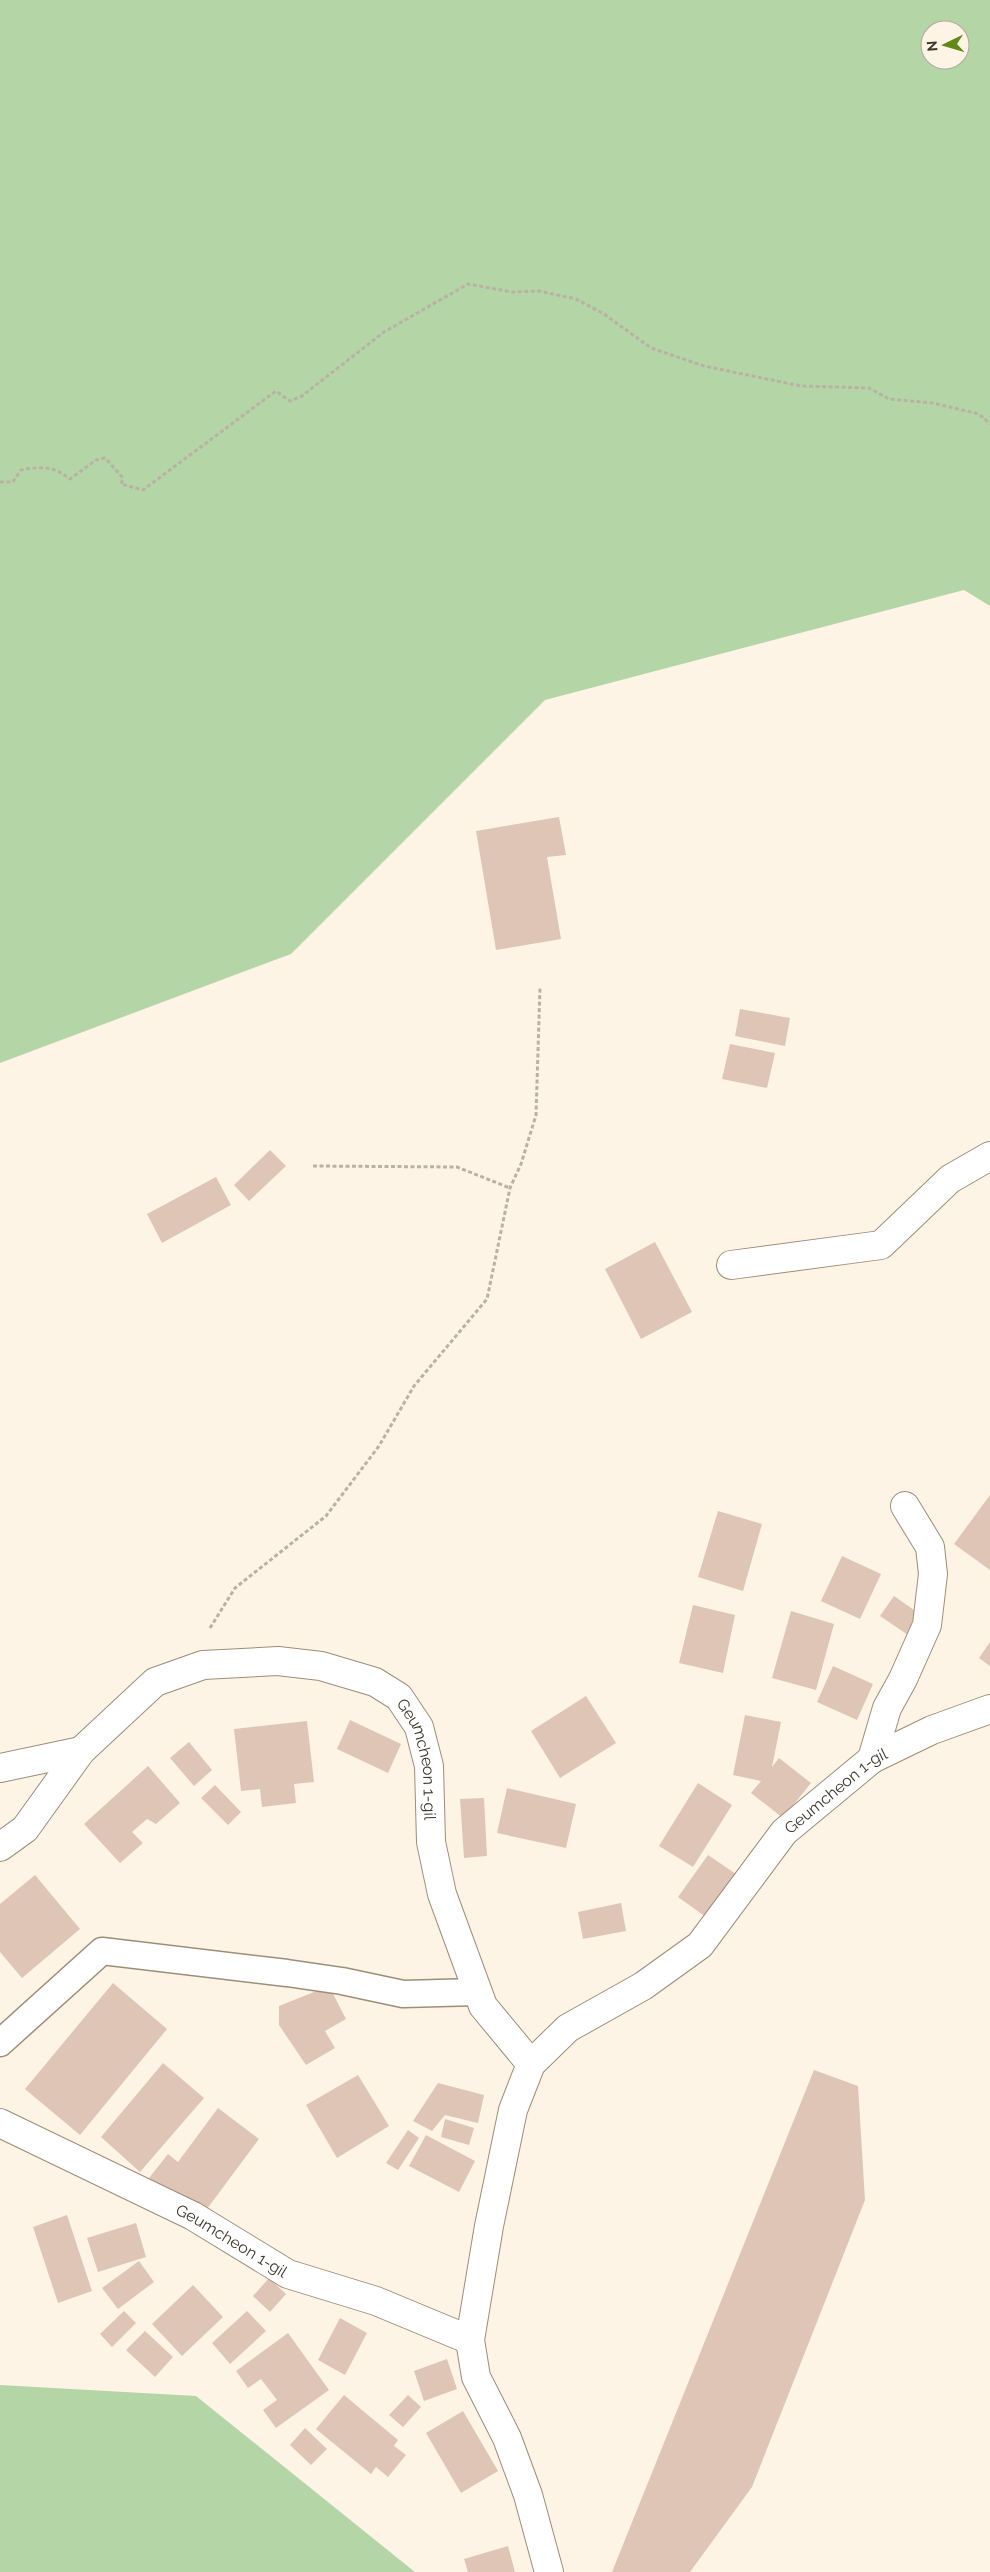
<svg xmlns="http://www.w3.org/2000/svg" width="990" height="2572" font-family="Raleway,sans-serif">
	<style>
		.green { fill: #b4d6a7; fill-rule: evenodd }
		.building { fill: #dec5b6 }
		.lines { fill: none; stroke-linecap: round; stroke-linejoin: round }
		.service-casing { stroke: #9d8d79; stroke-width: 29 }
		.minor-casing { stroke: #9d8d79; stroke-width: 30 }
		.path { stroke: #bab1a5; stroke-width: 3; stroke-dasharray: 4 2.5; stroke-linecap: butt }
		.service { stroke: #fff; stroke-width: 26 }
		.minor { stroke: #fff; stroke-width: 28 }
		.labels { text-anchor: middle; stroke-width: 5; stroke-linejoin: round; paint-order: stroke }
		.street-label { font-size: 16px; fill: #3c362d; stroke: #fef4e6 }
	</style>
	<rect width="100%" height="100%" fill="#fef4e6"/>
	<g class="green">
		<path d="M0,0H990V606L964,590L545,700L291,954L0,1063ZM930,30H960V60H930Z"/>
		<path d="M0,2385L196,2396L415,2572H0Z"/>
	</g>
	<g class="building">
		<path d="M559,817L566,855L547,857L561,939L496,950L476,831Z"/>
		<path d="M740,1009L790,1018L785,1046L735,1036Z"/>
		<path d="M730,1044L775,1053L767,1088L722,1079Z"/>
		<path d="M270,1150L286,1166L249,1201L234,1185Z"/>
		<path d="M216,1177L231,1205L162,1243L147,1214Z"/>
		<path d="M655,1242L692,1312L641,1339L605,1269Z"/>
		<path d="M990,1495V1570L954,1544Z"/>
		<path d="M718,1511L762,1524L743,1591L698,1577Z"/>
		<path d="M842,1556L881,1574L860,1619L821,1601Z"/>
		<path d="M894,1596L924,1617L911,1637L880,1616Z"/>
		<path d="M693,1605L735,1615L723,1673L679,1663Z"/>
		<path d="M791,1611L834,1624L816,1690L772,1678Z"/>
		<path d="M990,1642V1666L979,1658Z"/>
		<path d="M833,1666L873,1684L857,1720L817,1702Z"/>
		<path d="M586,1696L616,1743L560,1778L531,1731Z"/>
		<path d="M745,1715L781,1722L772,1767L779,1758L811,1783L783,1818L751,1793L761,1781L733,1775Z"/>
		<path d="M350,1720L401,1744L388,1773L337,1749Z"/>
		<path d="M307,1721L314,1782L294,1784L296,1803L262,1807L260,1789L241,1791L234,1729Z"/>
		<path d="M189,1742L212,1770L194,1786L170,1758Z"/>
		<path d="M148,1766L180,1803L156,1824L147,1819L132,1832L143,1843L120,1863L84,1824Z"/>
		<path d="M698,1783L732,1805L693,1867L659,1846Z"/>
		<path d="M215,1785L241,1812L228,1825L201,1798Z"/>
		<path d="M507,1788L576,1804L566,1848L497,1833Z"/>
		<path d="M484,1798L487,1856L464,1858L460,1799Z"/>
		<path d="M708,1855L736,1874L706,1917L678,1897Z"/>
		<path d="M35,1875L80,1929L22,1978L0,1952V1904Z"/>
		<path d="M621,1903L626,1931L583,1939L578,1912Z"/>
		<path d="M113,1983L167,2029L80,2135L25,2089Z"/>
		<path d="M329,1986L346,2019L325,2031L335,2048L306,2065L279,2025V2006Z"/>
		<path d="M163,2063L204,2098L140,2172L101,2137Z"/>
		<path d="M814,2070L858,2086L865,2200L752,2487L690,2572H612Z"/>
		<path d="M358,2075L389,2126L337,2158L306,2105Z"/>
		<path d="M438,2083L484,2095L478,2123L445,2115L432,2131L413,2121Z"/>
		<path d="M218,2108L259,2139L201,2217L149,2178L168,2154L178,2162Z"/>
		<path d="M445,2119L474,2128L469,2145L441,2137Z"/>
		<path d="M408,2130L419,2138L398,2170L386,2163Z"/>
		<path d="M426,2135L475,2161L459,2192L409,2166Z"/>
		<path d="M67,2215L92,2291L58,2303L33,2227Z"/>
		<path d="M136,2223L146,2257L98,2272L87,2238Z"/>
		<path d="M139,2261L154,2282L118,2309L102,2288Z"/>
		<path d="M269,2278L286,2294L270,2312L253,2296Z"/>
		<path d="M193,2285L223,2317L182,2356L152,2324Z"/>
		<path d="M124,2311L136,2323L112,2347L100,2334Z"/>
		<path d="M247,2311L266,2331L230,2364L212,2343Z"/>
		<path d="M340,2318L367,2333L345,2375L318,2360Z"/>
		<path d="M145,2331L173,2357L155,2377L126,2350Z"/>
		<path d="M288,2333L329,2390L276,2428L263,2410L277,2400L261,2379L248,2388L236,2371Z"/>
		<path d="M447,2359L457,2389L424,2401L414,2371Z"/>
		<path d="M344,2395L398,2440L394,2446L406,2455L388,2477L376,2467L371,2474L316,2429Z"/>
		<path d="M408,2395L421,2407L403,2427L389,2415Z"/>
		<path d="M463,2411L498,2471L461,2493L426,2433Z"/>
		<path d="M305,2428L327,2449L311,2465L290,2445Z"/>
		<path d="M508,2546L515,2572H468L464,2559Z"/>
	</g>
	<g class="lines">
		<defs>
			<path id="service" d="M0,2043L102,1951L287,1973L342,1981L403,1994L477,1992"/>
			<g id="minor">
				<path d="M731,1265L881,1245L950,1179L990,1156"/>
				<path d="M872,1759L887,1708L903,1679L927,1625L933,1574L930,1547L905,1506"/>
				<path d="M0,1768L81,1751"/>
				<path id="s1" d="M0,1847L25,1829L81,1751L155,1682L203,1665L278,1661L321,1666L375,1682L399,1697L419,1727L429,1766L431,1842L442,1894L483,2006L531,2064"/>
				<path id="s2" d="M0,2123L193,2216L288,2274L376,2301L470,2340"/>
				<path id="s3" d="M549,2572L528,2495L507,2438L476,2377L470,2340L489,2226L513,2110L531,2064L568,2028L643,1986L700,1945L784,1832L872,1759L932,1730L990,1709"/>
			</g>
		</defs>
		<use href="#service" class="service-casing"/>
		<use href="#minor" class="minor-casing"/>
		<g class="path">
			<path d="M0,482H13L21,470C42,466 53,466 70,479L96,460L105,458L123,478L121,484L143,490L276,391L290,401L302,396L384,332L468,284L512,292L539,291L576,299L604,314L651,348L704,366L801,386L869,388L889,399L933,403L979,414L990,424"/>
			<path d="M313,1166L457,1167L510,1188"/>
			<path d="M210,1628L235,1588L326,1516L379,1446L414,1386L487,1299L510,1188L521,1164L536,1115L540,987"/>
		</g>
		<use href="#service" class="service"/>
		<use href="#minor" class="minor"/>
	</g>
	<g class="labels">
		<g class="street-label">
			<text dy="6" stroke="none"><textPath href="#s1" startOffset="549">Geumcheon 1-gil</textPath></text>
			<text dy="6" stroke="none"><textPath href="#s3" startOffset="945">Geumcheon 1-gil</textPath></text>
			<text dy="6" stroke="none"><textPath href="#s2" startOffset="260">Geumcheon 1-gil</textPath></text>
		</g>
	</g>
	<g transform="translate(945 45) rotate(265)"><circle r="24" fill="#fef4e6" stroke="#b0a89c"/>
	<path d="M0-4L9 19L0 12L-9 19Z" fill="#5f8a18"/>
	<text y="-8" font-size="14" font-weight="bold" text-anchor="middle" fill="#3c362d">N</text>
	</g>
</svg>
